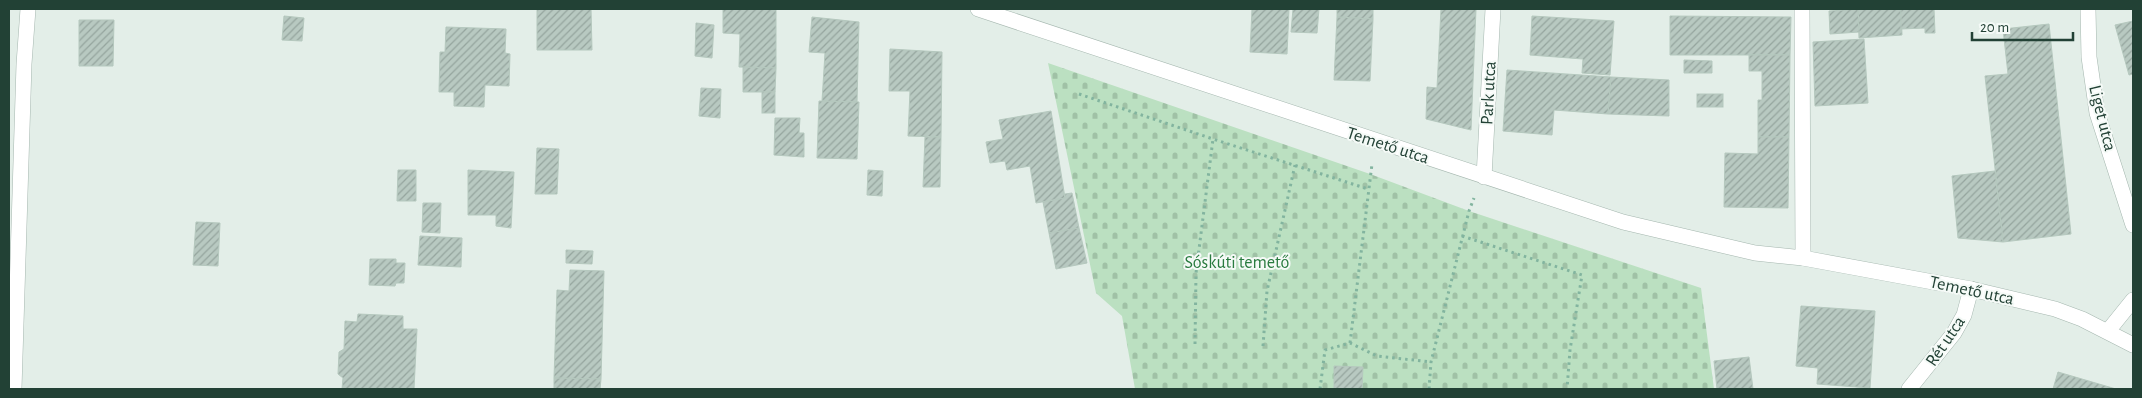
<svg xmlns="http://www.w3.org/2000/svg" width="2142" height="398" font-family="'Alegreya Sans',sans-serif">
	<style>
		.cemetery { fill: url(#cemetery-stones) }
		.building { fill: url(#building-hatch); stroke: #b5c8be }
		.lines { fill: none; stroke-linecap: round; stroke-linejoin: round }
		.minor-casing { stroke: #a5b7af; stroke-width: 16 }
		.path { stroke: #82b49f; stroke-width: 3; stroke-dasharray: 2.5 4; stroke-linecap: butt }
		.minor { stroke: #fff; stroke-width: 15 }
		.labels { text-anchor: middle; stroke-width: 4; stroke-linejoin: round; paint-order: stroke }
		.street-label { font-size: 18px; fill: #224135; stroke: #f5faf7 }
		.park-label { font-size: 18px; fill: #297b3f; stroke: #f5faf7 }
	</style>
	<defs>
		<pattern id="cemetery-stones" width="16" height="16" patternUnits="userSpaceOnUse" patternTransform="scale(1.25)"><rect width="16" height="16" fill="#bbe0c1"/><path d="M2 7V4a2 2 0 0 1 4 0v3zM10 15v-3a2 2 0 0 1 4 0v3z" fill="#a0c1a6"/></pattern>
		<pattern id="building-hatch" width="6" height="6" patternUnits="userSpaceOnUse" patternTransform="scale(1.25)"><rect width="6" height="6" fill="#b8c9c1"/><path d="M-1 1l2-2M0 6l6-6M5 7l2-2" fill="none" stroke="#95a59e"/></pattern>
	</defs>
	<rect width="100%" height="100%" fill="#e3eee8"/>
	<path class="cemetery" d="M1048,63L1370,174L1469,211L1701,288L1714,389H1135L1122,316L1096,293Z"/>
	<g class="building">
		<path d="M537,9H591L592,50H537Z"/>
		<path d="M723,9H776V68L739,67L740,34L723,33Z"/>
		<path d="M1252,9H1289L1287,54L1250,52Z"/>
		<path d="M1293,9H1319L1317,33L1291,32Z"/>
		<path d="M1337,9H1373V19L1337,17Z"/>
		<path d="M1441,9H1476L1471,130L1426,119L1427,87L1437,88Z"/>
		<path d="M1858,9H1901L1902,35L1859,38Z"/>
		<path d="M1858,9L1859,32L1830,34L1829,11Z"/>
		<path d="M1901,9H1934L1935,33H1925V28L1901,29Z"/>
		<path d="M284,16L304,18L302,41L282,40Z"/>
		<path d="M1532,16L1614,21L1610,75L1582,73L1583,59L1530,55Z"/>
		<path d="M1670,16L1791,17L1790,55H1670Z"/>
		<path d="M812,17L859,22L857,102L822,101L825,53L809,52Z"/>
		<path d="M1337,17L1373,19L1370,81L1334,80Z"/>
		<path d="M79,20H114L113,66H79Z"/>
		<path d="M2133,21V74L2129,75L2115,25Z"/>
		<path d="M696,23L714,25L712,58L695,56Z"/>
		<path d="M2049,24L2071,234L2003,242L1985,76L2008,74L2003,29Z"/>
		<path d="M446,27L506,29L505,53L510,54L509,86L485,85L484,107L454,106V92H439L440,52H445Z"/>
		<path d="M1864,39L1868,103L1815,106L1813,42Z"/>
		<path d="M890,49L942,52L941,137L908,136L910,91H889Z"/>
		<path d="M1749,55H1790L1789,137H1758V100H1762V71H1749Z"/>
		<path d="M1684,60L1712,61V73H1684Z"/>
		<path d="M743,67L776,68L775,92H743Z"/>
		<path d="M1507,70L1611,77L1608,114L1554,110L1552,135L1503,131Z"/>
		<path d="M1611,77L1669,80V116L1608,114Z"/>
		<path d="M701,88L721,89L720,118L699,116Z"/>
		<rect x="762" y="92" width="13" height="21"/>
		<rect x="1697" y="94" width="26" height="13"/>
		<path d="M819,101L859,102L857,159L817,158Z"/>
		<path d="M1051,111L1065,198L1036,203L1030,166L1007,170L1005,161L990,163L986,142L1003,139L999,120Z"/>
		<path d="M775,118H800L799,133H804V157L774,155Z"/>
		<path d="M925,137H941L940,187H923Z"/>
		<path d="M1758,137H1789L1788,208L1724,207L1725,153L1758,154Z"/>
		<path d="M537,148L559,149L557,194H535Z"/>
		<path d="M398,170H416V201H397Z"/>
		<path d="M468,170L514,172L511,228L496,226V215H468Z"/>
		<path d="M868,170L883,171L882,196L867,195Z"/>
		<path d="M1995,171L2003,242L1958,238L1952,176Z"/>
		<path d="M1072,193L1079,228L1049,233L1043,202L1065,198V194Z"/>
		<path d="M423,203H441L440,233L422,232Z"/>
		<path d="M196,222L220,223L218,266L193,265Z"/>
		<path d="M1079,228L1087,263L1056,269L1049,233Z"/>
		<path d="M420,236L462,238L461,267L418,265Z"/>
		<path d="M566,250L593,251L592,264L566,263Z"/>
		<path d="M370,259H396V263H405L404,283H396L395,286L369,285Z"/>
		<path d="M570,270L604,271L601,379L554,378L557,290L569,291Z"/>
		<path d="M1801,306L1875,311L1870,388L1817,384L1818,368L1796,366Z"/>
		<path d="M358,314L403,316V329H417L414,389H342L343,378L338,374L339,352L344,349L345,321L357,322Z"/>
		<path d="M1749,357L1753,389H1717L1714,361Z"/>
		<path d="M1334,366L1363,367L1362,389H1334Z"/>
		<path d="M2058,372L2116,389H2053Z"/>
		<path d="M554,378L601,379L600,389H554Z"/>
	</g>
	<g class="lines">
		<defs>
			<g id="minor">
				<path d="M978,9L1623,222L1755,253L1803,258L1971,289L2055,309L2082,319L2133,345"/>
				<path d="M1802,9L1803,258"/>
				<path d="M2088,9L2089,57L2097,113L2133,225"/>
				<path d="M1484,177L1493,9"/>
				<path d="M2108,331L2133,300"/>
				<path d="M14,389L24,64L28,9"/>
				<path d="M1909,389L1954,333L1964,315L1971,289"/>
			</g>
		</defs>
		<use href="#minor" class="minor-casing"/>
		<g class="path">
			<path d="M1079,94L1213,139"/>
			<path d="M1462,236L1582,275L1570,350L1567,389"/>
			<path d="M1350,343L1372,164"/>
			<path d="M1195,344L1196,273L1213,139L1368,189"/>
			<path d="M1263,346L1267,291L1295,165"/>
			<path d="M1320,389L1325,350L1350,343L1377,356L1431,362"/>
			<path d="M1429,389L1431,362L1469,211L1474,198"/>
		</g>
		<use href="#minor" class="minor"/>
	</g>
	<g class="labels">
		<g class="street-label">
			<text transform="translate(1488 93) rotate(-87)" y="6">Park utca</text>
			<text transform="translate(2103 118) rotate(76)" y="6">Liget utca</text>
			<text transform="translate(1388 145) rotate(18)" y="6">Temető utca</text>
			<text transform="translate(1972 290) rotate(12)" y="6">Temető utca</text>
			<text transform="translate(1945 341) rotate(-56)" y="6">Rét utca</text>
		</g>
		<g class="park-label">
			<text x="1237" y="268">Sóskúti temető</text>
		</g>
	</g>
	<rect width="2142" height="398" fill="none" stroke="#224135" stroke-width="20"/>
	<path d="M1972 32v8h101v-8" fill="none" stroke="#224135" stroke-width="2.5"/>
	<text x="1980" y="32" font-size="15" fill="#224135" stroke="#f5faf7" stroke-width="4" paint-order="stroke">20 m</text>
</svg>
